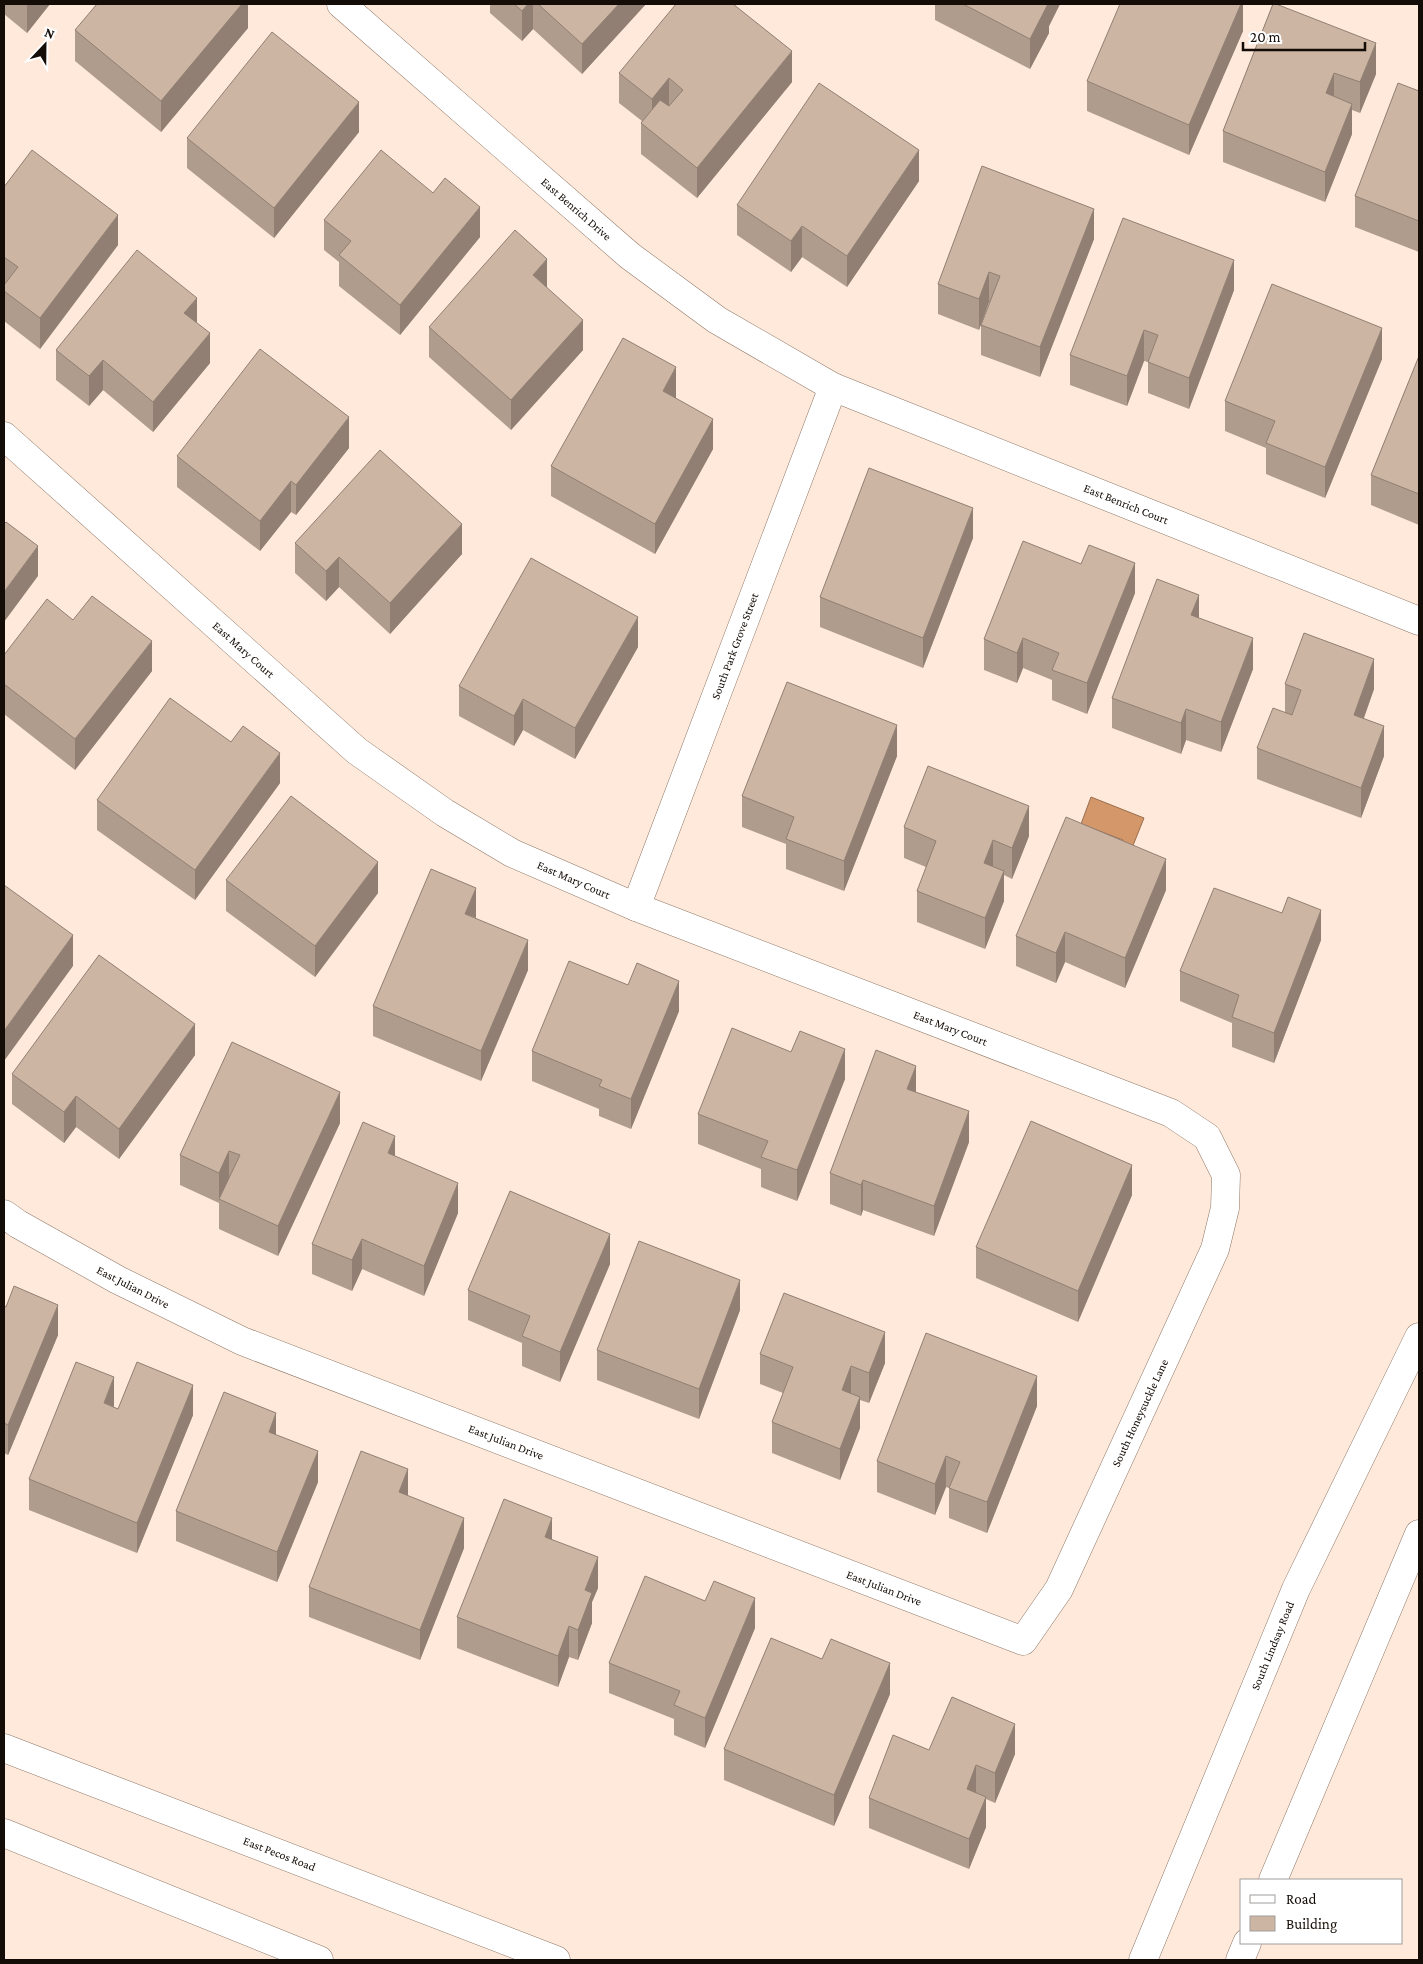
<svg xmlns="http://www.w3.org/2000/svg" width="1423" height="1964" font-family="'Crimson Pro',serif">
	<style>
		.water { fill: #d3976a; stroke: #9a6d4c }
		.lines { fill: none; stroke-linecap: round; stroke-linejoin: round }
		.street-casing { stroke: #8f7868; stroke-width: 29 }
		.secondary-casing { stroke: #8f7868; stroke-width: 29 }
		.street { stroke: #fff; stroke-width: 28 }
		.secondary { stroke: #fff; stroke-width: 28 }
		.wall { fill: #b09c8c }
		.shaded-wall { fill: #907f72 }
		.building { fill: #cdb5a3; stroke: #907f72 }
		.labels { text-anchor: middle; stroke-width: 4; stroke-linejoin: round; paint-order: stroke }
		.street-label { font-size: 12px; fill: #140c06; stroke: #fff }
	</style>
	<rect width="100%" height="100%" fill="#fee9db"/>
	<path class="water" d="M1091,797L1144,818L1130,853L1120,849L1123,840L1081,824Z"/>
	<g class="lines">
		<defs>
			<g id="street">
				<path id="s1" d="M341,4L630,256L717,320L833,387L1419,621"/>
				<path id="s2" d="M4,436L357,751L445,813L512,853L636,907L1171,1113L1207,1137L1226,1175L1225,1208L1215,1249L1059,1589L1023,1641L242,1341L118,1280L18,1224L4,1214"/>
				<path id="s3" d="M636,907L833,387"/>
			</g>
			<g id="secondary">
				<path id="s4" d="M4,1748L556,1960"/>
				<path d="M4,1833L319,1960"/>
				<path d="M1273,1880L1419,1534"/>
				<path id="s5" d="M1143,1960L1296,1589L1419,1337"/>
				<path d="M1240,1960L1247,1943"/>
			</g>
		</defs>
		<use href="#street" class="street-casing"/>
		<use href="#secondary" class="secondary-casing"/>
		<use href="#street" class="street"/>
		<use href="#secondary" class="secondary"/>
	</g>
	<g class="wall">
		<path d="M4,4H50L27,33L4,14Z"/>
		<path d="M248,4V28L161,132L75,61V30Z"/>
		<path d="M490,4H646L582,74L533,29L522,41L490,13Z"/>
		<path d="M935,4H1060L1049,26V33L1030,69L935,20Z"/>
		<path d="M1243,4V31L1189,155L1087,111V81Z"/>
		<path d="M1273,4L1376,74L1360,113L1352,110V134L1325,202L1223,162V131Z"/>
		<path d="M619,73L792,82L697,198L641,154V123L642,121L619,103Z"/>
		<path d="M1419,91V252L1355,227V196Z"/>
		<path d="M359,132L274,238L187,168V138Z"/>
		<path d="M919,181L847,287L802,257L791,272L737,235V205Z"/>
		<path d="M4,187L118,245L40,349L4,321Z"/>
		<path d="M324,220L480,237L400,335L339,286V262L324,250Z"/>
		<path d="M1094,239L1040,377L981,355V325L990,303L989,302L979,330L938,314V284Z"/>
		<path d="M547,288L583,350L511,430L429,357V327Z"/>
		<path d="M1234,290L1189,409L1148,393V362L1144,361L1127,406L1070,385V355Z"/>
		<path d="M197,323L210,363L153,432L103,390L89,406L56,380V350Z"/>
		<path d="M1419,356V525L1371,505V475Z"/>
		<path d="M1382,359L1325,498L1266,474V448L1225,431V401Z"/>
		<path d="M676,398L713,449L655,554L551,496V466Z"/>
		<path d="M349,448L296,515L291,512L260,551L177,487V456Z"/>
		<path d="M973,538L923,668L820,627V597Z"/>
		<path d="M295,543L462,554L390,634L339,587L326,601L295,573Z"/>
		<path d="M1135,593L1087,714L1052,700V680L1023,668L1017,683L984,670V639Z"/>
		<path d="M1199,618L1253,669L1221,752L1186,740L1181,754L1112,728V698Z"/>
		<path d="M73,620L152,671L75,770L4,714V655Z"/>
		<path d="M638,647L575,759L523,730L514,746L459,716V686Z"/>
		<path d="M1285,684L1374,689L1364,718L1384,756L1361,818L1257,779V748L1285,712Z"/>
		<path d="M897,756L844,891L786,869V844L742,827V796Z"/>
		<path d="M280,783L195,900L97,830V800Z"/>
		<path d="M904,827L1029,836L1012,879L1004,875V901L985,949L917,922V891L926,867L904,858Z"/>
		<path d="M226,880L378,893L315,977L226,911Z"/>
		<path d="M1166,890L1125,988L1065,962L1056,983L1016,966V936Z"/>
		<path d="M1282,913L1321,940L1274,1063L1232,1047V1023L1180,1001V971Z"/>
		<path d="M476,918L528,970L481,1081L373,1036V1006Z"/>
		<path d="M679,1011L631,1129L599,1116V1109L532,1081V1051Z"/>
		<path d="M195,1055L119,1159L76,1127L64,1143L12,1104V1074Z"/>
		<path d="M845,1079L797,1201L761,1187V1169L698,1144V1114Z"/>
		<path d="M916,1092L969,1142L934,1236L863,1210L861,1216L830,1204V1173Z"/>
		<path d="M340,1123L278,1256L219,1229V1202V1203L180,1185V1155Z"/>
		<path d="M395,1156L458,1213L424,1296L362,1269L352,1291L312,1274V1244Z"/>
		<path d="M1132,1195L1078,1322L976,1278V1247Z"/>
		<path d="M610,1264L560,1382L522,1366V1343L468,1320V1290Z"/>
		<path d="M4,1306L58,1335L8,1455L4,1453Z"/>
		<path d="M740,1310L699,1419L597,1380V1350Z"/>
		<path d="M760,1354L885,1363L869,1403L860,1400V1428L840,1480L772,1453V1422L783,1393L760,1384Z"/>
		<path d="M1037,1406L987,1533L949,1518V1488L946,1487L935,1515L877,1492V1461Z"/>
		<path d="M114,1407L118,1409L193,1415L137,1553L29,1510V1479Z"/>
		<path d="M276,1435L318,1482L277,1582L176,1541V1511Z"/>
		<path d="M408,1496L464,1548L420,1660L309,1617V1587Z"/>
		<path d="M552,1539L598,1588L592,1602V1623L578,1660L569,1657L558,1687L457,1648V1617Z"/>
		<path d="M755,1628L705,1748L674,1735V1719L609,1693V1663Z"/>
		<path d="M890,1694L834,1826L724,1780V1749Z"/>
		<path d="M929,1750L1015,1754L995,1803L986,1799V1827L969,1869L869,1828V1798Z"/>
	</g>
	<g class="shaded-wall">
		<path d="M27,4H50L27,33Z"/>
		<path d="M242,4H248V28L161,132V101Z"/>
		<path d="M528,4H533V29L522,41V11Z"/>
		<path d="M619,4H646L582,74V44Z"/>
		<path d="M1046,4H1060L1049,26V33L1030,69V39Z"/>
		<path d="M1241,4H1243V31L1189,155V125Z"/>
		<path d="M1376,43V74L1360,113V82Z"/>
		<path d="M792,51V82L697,198V168Z"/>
		<path d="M1334,73V103L1326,93Z"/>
		<path d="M669,78V108L652,130V99Z"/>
		<path d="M359,102V132L274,238V208Z"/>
		<path d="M1352,104V134L1325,202V172Z"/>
		<path d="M919,150V181L847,287V256Z"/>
		<path d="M480,207V237L400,335V305Z"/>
		<path d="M1094,209V239L1040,377V347Z"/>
		<path d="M118,215V245L40,349V318Z"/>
		<path d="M802,226V257L791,272V241Z"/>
		<path d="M547,259V289L533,275Z"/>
		<path d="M1234,260V290L1189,409V378Z"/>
		<path d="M989,272V302L979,330V299Z"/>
		<path d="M197,298V328L184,313Z"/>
		<path d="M583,320V350L511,430V400Z"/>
		<path d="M1382,328V359L1325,498V467Z"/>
		<path d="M1144,330V361L1127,406V376Z"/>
		<path d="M210,333V363L153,432V402Z"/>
		<path d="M103,360V390L89,406V376Z"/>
		<path d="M676,367V398L663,422V391Z"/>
		<path d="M349,417V448L296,515V485Z"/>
		<path d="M713,419V449L655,554V524Z"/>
		<path d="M291,481V512L260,551V521Z"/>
		<path d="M973,508V538L923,668V638Z"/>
		<path d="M462,524V554L390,634V603Z"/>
		<path d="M38,546V576L4,622V592Z"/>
		<path d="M339,557V587L326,601V571Z"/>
		<path d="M1135,563V593L1087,714V683Z"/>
		<path d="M1199,595V625L1191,615Z"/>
		<path d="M638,617V647L575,759V728Z"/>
		<path d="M1023,638V668L1017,683V653Z"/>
		<path d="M1253,638V669L1221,752V722Z"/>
		<path d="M152,641V671L75,770V739Z"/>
		<path d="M1374,659V689L1354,745V715Z"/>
		<path d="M523,699V730L514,746V716Z"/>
		<path d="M1186,709V740L1181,754V723Z"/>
		<path d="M897,725V756L844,891V861Z"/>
		<path d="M1384,726V756L1361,818V788Z"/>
		<path d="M280,753V783L195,900V870Z"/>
		<path d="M1029,806V836L1012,879V848Z"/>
		<path d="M993,840V871L984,863Z"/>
		<path d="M1166,859V890L1125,988V958Z"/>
		<path d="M378,862V893L315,977V946Z"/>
		<path d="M1004,871V901L985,949V918Z"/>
		<path d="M476,888V918L465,914Z"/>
		<path d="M1321,910V940L1274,1063V1033Z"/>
		<path d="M1065,932V962L1056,983V953Z"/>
		<path d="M73,935V966L4,1061V1031Z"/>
		<path d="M528,940V970L481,1081V1051Z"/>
		<path d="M679,981V1011L631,1129V1099Z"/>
		<path d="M195,1024V1055L119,1159V1129Z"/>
		<path d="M845,1049V1079L797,1201V1170Z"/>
		<path d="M916,1066V1096L907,1089Z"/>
		<path d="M340,1092V1123L278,1256V1226Z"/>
		<path d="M76,1096V1127L64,1143V1112Z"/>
		<path d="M969,1111V1142L934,1236V1206Z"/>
		<path d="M395,1136V1166L388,1153Z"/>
		<path d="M229,1151V1181L219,1199V1203V1173Z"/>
		<path d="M1132,1165V1195L1078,1322V1291Z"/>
		<path d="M863,1180V1210L861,1216V1185Z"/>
		<path d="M458,1183V1213L424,1296V1266Z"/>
		<path d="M610,1234V1264L560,1382V1352Z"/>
		<path d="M362,1239V1269L352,1291V1260Z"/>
		<path d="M740,1280V1310L699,1419V1389Z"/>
		<path d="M58,1305V1335L8,1455V1425Z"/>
		<path d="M885,1332V1363L869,1403V1373Z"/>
		<path d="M851,1366V1396L842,1390Z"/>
		<path d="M1037,1376V1406L987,1533V1502Z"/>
		<path d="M114,1377V1407L104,1403Z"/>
		<path d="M193,1385V1415L137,1553V1523Z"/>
		<path d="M860,1397V1428L840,1480V1449Z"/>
		<path d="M276,1413V1444L269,1432Z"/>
		<path d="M318,1451V1482L277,1582V1552Z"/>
		<path d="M946,1456V1487L935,1515V1484Z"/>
		<path d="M408,1469V1500L399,1492Z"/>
		<path d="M464,1518V1548L420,1660V1630Z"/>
		<path d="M552,1518V1549L545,1537Z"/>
		<path d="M598,1557V1588L592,1602V1623L578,1660V1630L585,1590Z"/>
		<path d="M755,1598V1628L705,1748V1718Z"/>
		<path d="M569,1626V1657L558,1687V1656Z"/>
		<path d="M890,1663V1694L834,1826V1795Z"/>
		<path d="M1015,1724V1754L995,1803V1773Z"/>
		<path d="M976,1765V1795L967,1789Z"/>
		<path d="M986,1797V1827L969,1869V1839Z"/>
	</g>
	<g class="building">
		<path d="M97,4H242L161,101L75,30Z"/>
		<path d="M514,4H528L522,11Z"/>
		<path d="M538,4H619L582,44Z"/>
		<path d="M676,4H733L792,51L697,168L641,123L660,100L669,106L683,90L669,78L652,99L619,73Z"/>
		<path d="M963,4H1048L1030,39Z"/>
		<path d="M1120,4H1241L1189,125L1087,81Z"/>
		<path d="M1273,4H1276L1376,43L1360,82L1334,73L1326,93L1352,104L1325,172L1223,131Z"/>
		<path d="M272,32L359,102L274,208L187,138Z"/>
		<path d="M819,83L919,150L847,256L802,226L791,241L737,205Z"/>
		<path d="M1398,83L1419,91V221L1355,196Z"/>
		<path d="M32,150L118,215L40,318L4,291V285L18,267L4,257V187Z"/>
		<path d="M381,150L433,193L445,178L480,207L400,305L339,255L351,241L324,220Z"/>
		<path d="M982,166L1094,209L1040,347L981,325L1000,276L989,272L979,299L938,284Z"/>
		<path d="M1123,218L1234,260L1189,378L1148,362L1158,335L1144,330L1127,376L1070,355Z"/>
		<path d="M515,230L547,259L533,275L583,320L511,400L429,327Z"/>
		<path d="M137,250L197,298L184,313L210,333L153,402L103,360L89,376L56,350Z"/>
		<path d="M1272,284L1382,328L1325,467L1266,443L1275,421L1225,401Z"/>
		<path d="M623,338L676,367L663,391L713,419L655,524L551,466Z"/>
		<path d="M260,349L349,417L296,485L291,481L260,521L177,456Z"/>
		<path d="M1419,356V494L1371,475Z"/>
		<path d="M380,450L462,524L390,603L339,557L326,571L295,543Z"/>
		<path d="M869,468L973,508L923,638L820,597Z"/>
		<path d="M6,522L38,546L4,592V524Z"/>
		<path d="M1023,541L1081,564L1089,545L1135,563L1087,683L1052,670L1059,653L1023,638L1017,653L984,639Z"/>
		<path d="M531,558L638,617L575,728L523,699L514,716L459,686Z"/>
		<path d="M1157,579L1199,595L1191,615L1253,638L1221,722L1186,709L1181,723L1112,698Z"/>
		<path d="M92,596L152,641L75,739L4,684V655L47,599L73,620Z"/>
		<path d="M1304,633L1374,659L1354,715L1384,726L1361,788L1257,748L1273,708L1292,715L1301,690L1285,684Z"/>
		<path d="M787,682L897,725L844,861L786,839L794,817L742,796Z"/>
		<path d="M170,698L231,742L243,726L280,753L195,870L97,800Z"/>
		<path d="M928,766L1029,806L1012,848L993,840L984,863L1004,871L985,918L917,891L936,841L904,827Z"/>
		<path d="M291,796L378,862L315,946L226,880Z"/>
		<path d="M1066,817L1166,859L1125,958L1065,932L1056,953L1016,936Z"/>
		<path d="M431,869L476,888L465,914L528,940L481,1051L373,1006Z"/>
		<path d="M4,885L73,935L4,1031Z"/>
		<path d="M1214,888L1282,913L1288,897L1321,910L1274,1033L1232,1017L1239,995L1180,971Z"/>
		<path d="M99,955L195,1024L119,1129L76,1096L64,1112L12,1074Z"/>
		<path d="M569,961L628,985L637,963L679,981L631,1099L599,1086L602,1080L532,1051Z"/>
		<path d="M732,1028L791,1052L800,1031L845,1049L797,1170L761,1157L768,1141L698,1114Z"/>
		<path d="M232,1042L340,1092L278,1226L219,1199L240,1155L229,1151L219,1173L180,1155Z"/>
		<path d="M876,1050L916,1066L907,1089L969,1111L934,1206L863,1180L861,1185L830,1173Z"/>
		<path d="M1031,1121L1132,1165L1078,1291L976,1247Z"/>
		<path d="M363,1122L395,1136L388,1153L458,1183L424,1266L362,1239L352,1260L312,1244Z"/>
		<path d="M510,1191L610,1234L560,1352L522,1336L530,1316L468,1290Z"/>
		<path d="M639,1241L740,1280L699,1389L597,1350Z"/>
		<path d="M14,1286L58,1305L8,1425L4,1423V1306L6,1307Z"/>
		<path d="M784,1293L885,1332L869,1373L851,1366L842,1390L860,1397L840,1449L772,1422L793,1367L760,1354Z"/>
		<path d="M926,1333L1037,1376L987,1502L949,1488L960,1462L946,1456L935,1484L877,1461Z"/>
		<path d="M76,1362L114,1377L104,1403L118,1409L137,1362L193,1385L137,1523L29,1479Z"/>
		<path d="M224,1392L276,1413L269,1432L318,1451L277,1552L176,1511Z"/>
		<path d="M361,1451L408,1469L399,1492L464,1518L420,1630L309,1587Z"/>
		<path d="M504,1499L552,1518L545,1537L598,1557L585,1590L592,1593L578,1630L569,1626L558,1656L457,1617Z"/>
		<path d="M645,1576L705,1601L714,1581L755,1598L705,1718L674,1705L680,1691L609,1663Z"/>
		<path d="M771,1638L822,1659L831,1639L890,1663L834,1795L724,1749Z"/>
		<path d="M952,1697L1015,1724L995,1773L976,1765L967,1789L986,1797L969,1839L869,1798L893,1735L929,1750Z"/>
	</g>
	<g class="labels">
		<g class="street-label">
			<text dy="4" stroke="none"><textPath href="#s1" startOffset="312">East Benrich Drive</textPath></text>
			<text dy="4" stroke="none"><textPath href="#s1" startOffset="941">East Benrich Court</textPath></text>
			<text dy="4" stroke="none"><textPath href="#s3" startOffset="279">South Park Grove Street</textPath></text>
			<text dy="4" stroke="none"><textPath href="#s2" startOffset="321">East Mary Court</textPath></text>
			<text dy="4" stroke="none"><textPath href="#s2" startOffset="726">East Mary Court</textPath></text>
			<text dy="4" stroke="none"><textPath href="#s2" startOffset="1131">East Mary Court</textPath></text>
			<text transform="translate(133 1287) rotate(27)" y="4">East Julian Drive</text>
			<text transform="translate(1140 1413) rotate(-65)" y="4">South Honeysuckle Lane</text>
			<text transform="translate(506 1442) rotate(21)" y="4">East Julian Drive</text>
			<text transform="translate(884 1588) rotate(21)" y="4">East Julian Drive</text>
			<text dy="4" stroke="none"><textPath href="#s5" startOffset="340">South Lindsay Road</textPath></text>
			<text dy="4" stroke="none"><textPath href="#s4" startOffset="295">East Pecos Road</textPath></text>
		</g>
	</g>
	<rect width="1423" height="1964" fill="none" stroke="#140c06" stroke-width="10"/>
	<rect x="1240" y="1879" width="162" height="65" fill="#ffffff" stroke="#a19e9b"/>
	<rect x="1250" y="1895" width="25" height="8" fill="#ffffff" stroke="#a19e9b"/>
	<text x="1286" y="1904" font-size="15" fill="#140c06">Road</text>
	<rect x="1250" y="1916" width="25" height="15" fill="#cdb5a3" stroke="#a19e9b"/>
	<text x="1286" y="1929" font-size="15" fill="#140c06">Building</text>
	<g transform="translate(45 45) rotate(22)" stroke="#ffffff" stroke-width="4" paint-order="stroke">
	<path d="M0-4L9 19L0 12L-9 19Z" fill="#140c06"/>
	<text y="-8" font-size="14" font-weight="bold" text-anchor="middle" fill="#140c06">N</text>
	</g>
	<path d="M1243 42v8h122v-8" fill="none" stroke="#140c06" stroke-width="2.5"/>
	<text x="1250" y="42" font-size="15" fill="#140c06" stroke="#ffffff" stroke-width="4" paint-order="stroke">20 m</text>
</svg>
